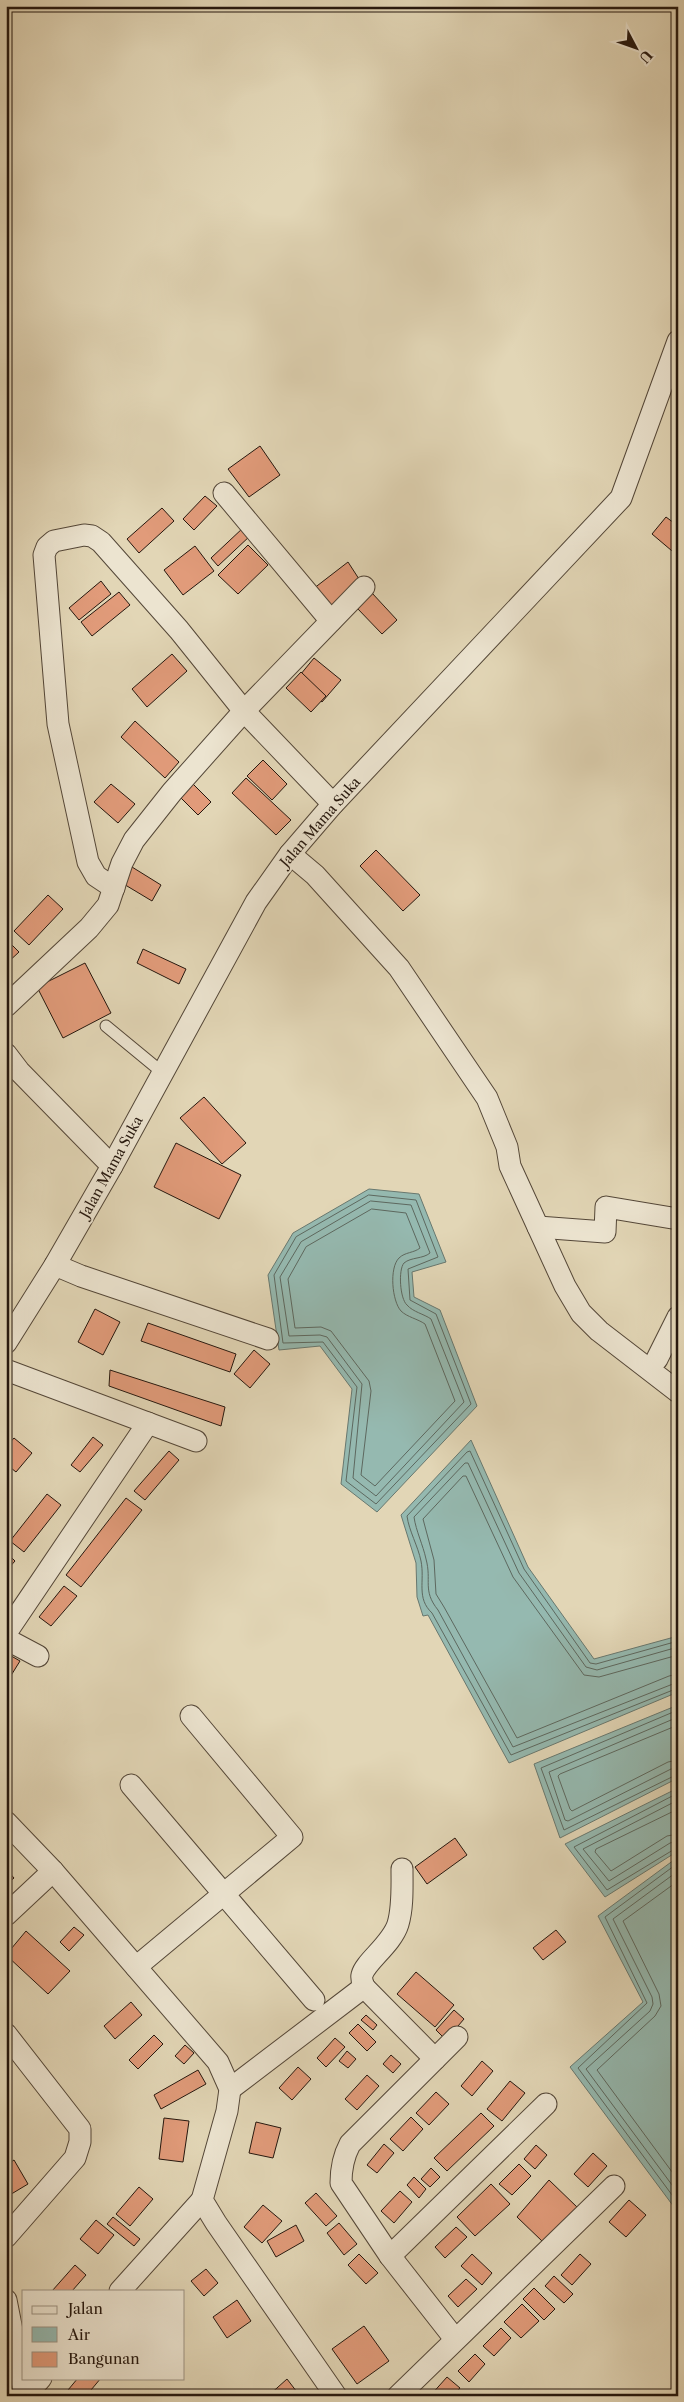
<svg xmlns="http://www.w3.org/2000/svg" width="684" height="2402" font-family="'Libre Caslon Text',serif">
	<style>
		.water { fill: #95b9b0; stroke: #68786f }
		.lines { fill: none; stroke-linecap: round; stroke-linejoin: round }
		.shore { stroke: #5d685f; stroke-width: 1 }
		.building { fill: #e19b7a; stroke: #25170e }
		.lane-casing { stroke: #544738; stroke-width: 13 }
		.street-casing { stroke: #544738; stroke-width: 23 }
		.lane { stroke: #ece4d0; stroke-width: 11 }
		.street { stroke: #ece4d0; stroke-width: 21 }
		.labels { text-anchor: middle; stroke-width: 4; stroke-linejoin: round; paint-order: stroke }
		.street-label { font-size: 14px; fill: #25170e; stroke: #ece4d0 }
	</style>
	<rect width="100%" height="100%" fill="#e2d6b6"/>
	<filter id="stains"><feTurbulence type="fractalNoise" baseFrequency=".004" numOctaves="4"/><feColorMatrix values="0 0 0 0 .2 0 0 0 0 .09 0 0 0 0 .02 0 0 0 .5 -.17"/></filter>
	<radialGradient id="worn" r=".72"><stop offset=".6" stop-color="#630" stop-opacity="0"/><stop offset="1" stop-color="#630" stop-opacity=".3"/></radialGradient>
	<g class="water">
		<path d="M369,1189L419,1194L446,1262L412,1272L414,1297L440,1310L477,1406L377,1512L341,1484L352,1389L320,1346L279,1350L268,1275L293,1233Z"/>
		<path d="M471,1440L528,1567L594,1659L678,1636V1692L509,1763L428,1615L423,1616L417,1597L416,1563L401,1515Z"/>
		<path d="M678,1705V1778L560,1838L534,1764Z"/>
		<path d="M678,1788V1851L605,1897L565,1844Z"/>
		<path d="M678,1857V2204L674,2207L570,2067L643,2002L598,1916Z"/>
	</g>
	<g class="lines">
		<g class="shore">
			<path d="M369,1195L416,1200L438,1257L408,1269L410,1300L436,1314L471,1404L376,1504L346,1481L357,1387L323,1342L283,1343L274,1275L296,1237Z"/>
			<path d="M371,1201L411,1205L430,1253C423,1259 411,1257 404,1263C398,1270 400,1299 407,1305C413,1312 424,1314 431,1319L464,1402L376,1496L353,1478L362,1384L327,1337L320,1335L289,1336L280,1277L301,1242Z"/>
			<path d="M372,1209L406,1213L420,1248C414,1253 405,1252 399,1258C389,1268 392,1301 401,1311C407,1317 418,1319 425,1324L455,1401L375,1486L361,1475L371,1391L369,1381L331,1331L321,1327L295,1328L288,1279L306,1247Z"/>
			<path d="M678,1641L596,1664L590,1663L524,1569L470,1451L467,1452L407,1516C409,1531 418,1546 421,1561C425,1581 416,1598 432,1613L511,1755L678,1688"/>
			<path d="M678,1647L597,1670L586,1667L519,1573L468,1463H465L414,1517C416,1531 423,1545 426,1559C432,1581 422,1590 438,1610L513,1747L678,1682"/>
			<path d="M678,1655L599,1677L584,1675L513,1577L466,1476H463L423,1519L434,1560L436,1594L444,1607L517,1738L669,1676L678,1674"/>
			<path d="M678,1710L541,1768L564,1830L678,1774"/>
			<path d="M678,1717L549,1772L565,1820L568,1821L671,1769L678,1768"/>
			<path d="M678,1725L560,1774L558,1776L570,1809L572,1811L668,1762L678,1760"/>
			<path d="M678,1793L574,1847L607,1890L678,1847"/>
			<path d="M678,1800L583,1849L609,1881L670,1843L678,1841"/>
			<path d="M678,1809L596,1849L595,1852L611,1871L667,1836L678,1834"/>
			<path d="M678,1863L605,1917L647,2003L578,2068L675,2199L678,2200"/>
			<path d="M678,1871L613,1919L652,1997L653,2004L650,2011L586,2069L678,2193"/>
			<path d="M678,1881L623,1921L659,1994L661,2006L655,2016L597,2070L678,2180"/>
		</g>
	</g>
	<g class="building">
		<path d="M678,161V173L673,170Z"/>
		<path d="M260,446L280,475L249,497L228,469Z"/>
		<path d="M205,496L217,506L194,530L183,519Z"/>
		<path d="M162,508L174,521L139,553L127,539Z"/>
		<path d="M666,517L678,526V556L652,534Z"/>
		<path d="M244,527L251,535L218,566L211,558Z"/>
		<path d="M248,545L268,565L238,594L218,575Z"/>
		<path d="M195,546L214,571L183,595L164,570Z"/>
		<path d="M348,562L359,579L331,606L313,589Z"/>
		<path d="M101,581L111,594L79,620L69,608Z"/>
		<path d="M119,592L130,605L92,636L81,622Z"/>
		<path d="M372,593L397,620L382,634L357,608Z"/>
		<path d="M172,654L187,671L147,707L132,689Z"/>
		<path d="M314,658L341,680L322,702L296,680Z"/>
		<path d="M301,672L326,696L311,712L286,688Z"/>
		<path d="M135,721L179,762L165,778L121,737Z"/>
		<path d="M263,760L287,784L272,800L247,776Z"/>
		<path d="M246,778L291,820L276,835L232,793Z"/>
		<path d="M111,784L135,804L118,823L94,802Z"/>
		<path d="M193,784L211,802L198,815L180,797Z"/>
		<path d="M376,850L420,895L403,911L360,866Z"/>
		<path d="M132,867L161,885L152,901L122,883Z"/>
		<path d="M48,895L63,909L29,945L14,931Z"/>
		<path d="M6,939L19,952L6,964Z"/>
		<path d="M143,949L186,969L179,984L137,963Z"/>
		<path d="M85,963L111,1013L63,1038L37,987Z"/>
		<path d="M204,1097L246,1143L222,1164L180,1118Z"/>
		<path d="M176,1143L241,1175L219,1219L154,1187Z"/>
		<path d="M95,1309L120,1322L103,1355L78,1342Z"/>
		<path d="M148,1323L236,1354L230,1372L141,1341Z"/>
		<path d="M254,1350L270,1364L250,1388L234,1374Z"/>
		<path d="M110,1370L225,1407L221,1426L109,1386Z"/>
		<path d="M93,1437L103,1445L80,1472L71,1465Z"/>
		<path d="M14,1438L32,1453L16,1472L6,1464V1447Z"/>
		<path d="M169,1451L179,1460L145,1500L134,1491Z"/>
		<path d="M47,1494L61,1505L24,1552L10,1541Z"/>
		<path d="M126,1498L142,1510L81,1587L66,1575Z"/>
		<path d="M6,1552L15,1561L6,1571Z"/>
		<path d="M64,1586L77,1596L51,1626L39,1617Z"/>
		<path d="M6,1653L20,1661L7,1682H6Z"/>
		<path d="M455,1838L467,1855L427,1884L415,1867Z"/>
		<path d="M6,1869L14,1878L6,1885Z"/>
		<path d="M74,1927L84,1935L69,1951L60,1942Z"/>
		<path d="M556,1930L566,1942L543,1960L533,1948Z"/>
		<path d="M26,1931L70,1971L48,1994L6,1955Z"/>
		<path d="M416,1972L454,2005L435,2027L397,1994Z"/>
		<path d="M131,2002L142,2015L115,2039L104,2026Z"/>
		<path d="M454,2010L464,2019L446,2040L436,2030Z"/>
		<path d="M366,2015L377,2025L373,2030L361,2020Z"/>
		<path d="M358,2024L376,2042L367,2051L349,2033Z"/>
		<path d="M154,2035L163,2044L138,2069L129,2060Z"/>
		<path d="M335,2038L345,2047L326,2067L317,2058Z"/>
		<path d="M185,2045L194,2053L184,2064L175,2056Z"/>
		<path d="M347,2051L356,2059L348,2068L339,2061Z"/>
		<path d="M391,2055L401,2064L393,2073L383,2064Z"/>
		<path d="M482,2061L493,2071L472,2096L461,2086Z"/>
		<path d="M298,2067L311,2079L292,2100L279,2088Z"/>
		<path d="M198,2070L206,2084L161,2109L154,2095Z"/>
		<path d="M367,2075L379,2086L357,2110L345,2099Z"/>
		<path d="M510,2081L525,2093L502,2121L487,2109Z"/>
		<path d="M436,2092L449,2104L429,2125L416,2113Z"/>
		<path d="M481,2113L494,2126L447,2171L434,2158Z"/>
		<path d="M411,2117L423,2129L403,2151L390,2139Z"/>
		<path d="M164,2118L189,2121L183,2162L159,2159Z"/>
		<path d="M256,2122L281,2128L273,2158L249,2153Z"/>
		<path d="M384,2144L394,2153L377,2173L367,2165Z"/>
		<path d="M536,2145L547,2155L535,2169L524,2159Z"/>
		<path d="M593,2153L607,2166L588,2187L574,2174Z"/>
		<path d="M14,2160L28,2184L8,2196L6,2193V2165Z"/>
		<path d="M519,2164L531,2176L512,2195L499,2184Z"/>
		<path d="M431,2168L440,2177L430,2187L421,2179Z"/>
		<path d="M414,2177L426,2189L419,2198L407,2185Z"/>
		<path d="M549,2180L578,2208L543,2242L517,2217Z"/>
		<path d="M491,2184L510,2204L475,2236L457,2217Z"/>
		<path d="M139,2187L153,2199L130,2226L116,2214Z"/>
		<path d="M400,2191L412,2202L394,2223L381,2211Z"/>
		<path d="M316,2193L337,2216L326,2226L305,2203Z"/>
		<path d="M629,2200L646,2215L626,2237L609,2222Z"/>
		<path d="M263,2205L282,2221L262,2243L244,2227Z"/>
		<path d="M113,2217L140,2239L134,2246L107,2224Z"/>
		<path d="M96,2220L114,2235L98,2254L80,2239Z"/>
		<path d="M339,2223L357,2244L344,2255L327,2233Z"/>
		<path d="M296,2225L304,2241L276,2257L267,2241Z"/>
		<path d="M456,2227L467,2237L445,2258L435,2247Z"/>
		<path d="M359,2254L378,2273L366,2284L348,2265Z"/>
		<path d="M472,2254L492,2273L482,2285L461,2266Z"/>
		<path d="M580,2254L591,2264L572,2285L561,2275Z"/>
		<path d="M75,2265L86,2275L72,2291H52Z"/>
		<path d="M206,2269L218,2283L204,2296L191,2281Z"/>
		<path d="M554,2276L573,2294L564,2303L545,2286Z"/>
		<path d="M466,2279L477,2289L458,2307L448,2296Z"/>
		<path d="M534,2288L555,2309L544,2320L523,2299Z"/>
		<path d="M237,2300L251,2321L227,2338L213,2317Z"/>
		<path d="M522,2304L539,2321L521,2338L504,2322Z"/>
		<path d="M364,2326L389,2361L357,2384L332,2349Z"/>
		<path d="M501,2328L511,2338L494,2356L483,2346Z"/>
		<path d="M475,2354L485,2364L469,2382L458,2371Z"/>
		<path d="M447,2377L460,2388L453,2396H430Z"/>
		<path d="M78,2378H101L86,2396H63Z"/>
		<path d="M287,2379L297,2392L291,2396H268Z"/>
	</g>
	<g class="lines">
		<defs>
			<path id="lane" d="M106,1026L163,1073"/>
			<g id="street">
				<path d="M224,493L331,621"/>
				<path d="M290,854L315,875L399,968L487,1098L507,1147L510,1166L565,1286L581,1313L599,1331L678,1392"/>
				<path d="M114,888L96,876L88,862L58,724L44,555L47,547L54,541L84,535L92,536L101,542L179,630L244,711L333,804"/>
				<path d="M6,1006L89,928L108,905L122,863L134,840L172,792L244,711L364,587"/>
				<path d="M6,1054L19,1071L112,1166"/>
				<path d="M538,1227L605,1232L606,1207L678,1219"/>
				<path d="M55,1265L81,1276L268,1339"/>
				<path d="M6,1343L55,1265L112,1166L256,902L290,854L333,804L621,498L678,341"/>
				<path d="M657,1359L678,1317"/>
				<path d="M6,1370L196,1441"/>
				<path d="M6,1633L148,1423"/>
				<path d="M6,1639L38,1656"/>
				<path d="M131,1785L314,2000"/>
				<path d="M6,1822L53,1871L218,2062L230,2089L227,2111L202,2200L216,2223L336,2396"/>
				<path d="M6,1915L53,1871"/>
				<path d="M136,1967L292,1837L191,1716"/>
				<path d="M364,1987L435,2059"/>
				<path d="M6,2034L80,2129V2142L75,2158L6,2237"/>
				<path d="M230,2089L364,1987C363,1984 361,1979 362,1975C365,1962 392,1944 398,1924C403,1907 402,1887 402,1869"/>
				<path d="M390,2256L546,2104"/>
				<path d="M120,2291L202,2200"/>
				<path d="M6,2300L25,2396"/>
				<path d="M455,2339L390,2256L341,2183C341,2168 343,2157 350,2144L457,2037"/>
				<path d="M25,2396L41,2378"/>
				<path d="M398,2396L614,2186"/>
			</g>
		</defs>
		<use href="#lane" class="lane-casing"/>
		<use href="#street" class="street-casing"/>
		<use href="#lane" class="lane"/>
		<use href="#street" class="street"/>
	</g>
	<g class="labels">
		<g class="street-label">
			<text transform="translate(320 822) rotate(-49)" y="5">Jalan Mama Suka</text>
			<text transform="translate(111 1167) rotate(-61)" y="5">Jalan Mama Suka</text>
		</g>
	</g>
	<rect width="684" height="2402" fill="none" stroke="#e2d6b6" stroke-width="25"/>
	<rect x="8" y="8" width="669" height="2387" fill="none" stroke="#25170e" stroke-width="2.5"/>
	<rect x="12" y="12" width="659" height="2377" fill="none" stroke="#25170e"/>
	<rect x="22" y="2290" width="162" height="90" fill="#ece4d0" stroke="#9c9282"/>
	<rect x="32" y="2306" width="25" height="8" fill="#ece4d0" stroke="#9c9282"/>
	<text x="68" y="2314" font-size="15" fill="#25170e">Jalan</text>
	<rect x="32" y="2327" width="25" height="15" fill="#95b9b0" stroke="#9c9282"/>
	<text x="68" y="2340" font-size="15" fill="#25170e">Air</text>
	<rect x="32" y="2352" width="25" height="15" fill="#e19b7a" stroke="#9c9282"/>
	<text x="68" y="2364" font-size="15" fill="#25170e">Bangunan</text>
	<g transform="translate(636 48) rotate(131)" stroke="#ece4d0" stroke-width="4" paint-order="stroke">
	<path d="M0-4L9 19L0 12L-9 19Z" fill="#25170e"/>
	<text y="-8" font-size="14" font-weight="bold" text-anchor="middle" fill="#25170e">U</text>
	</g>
	<rect width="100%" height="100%" filter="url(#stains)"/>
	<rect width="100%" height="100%" fill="url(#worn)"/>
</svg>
